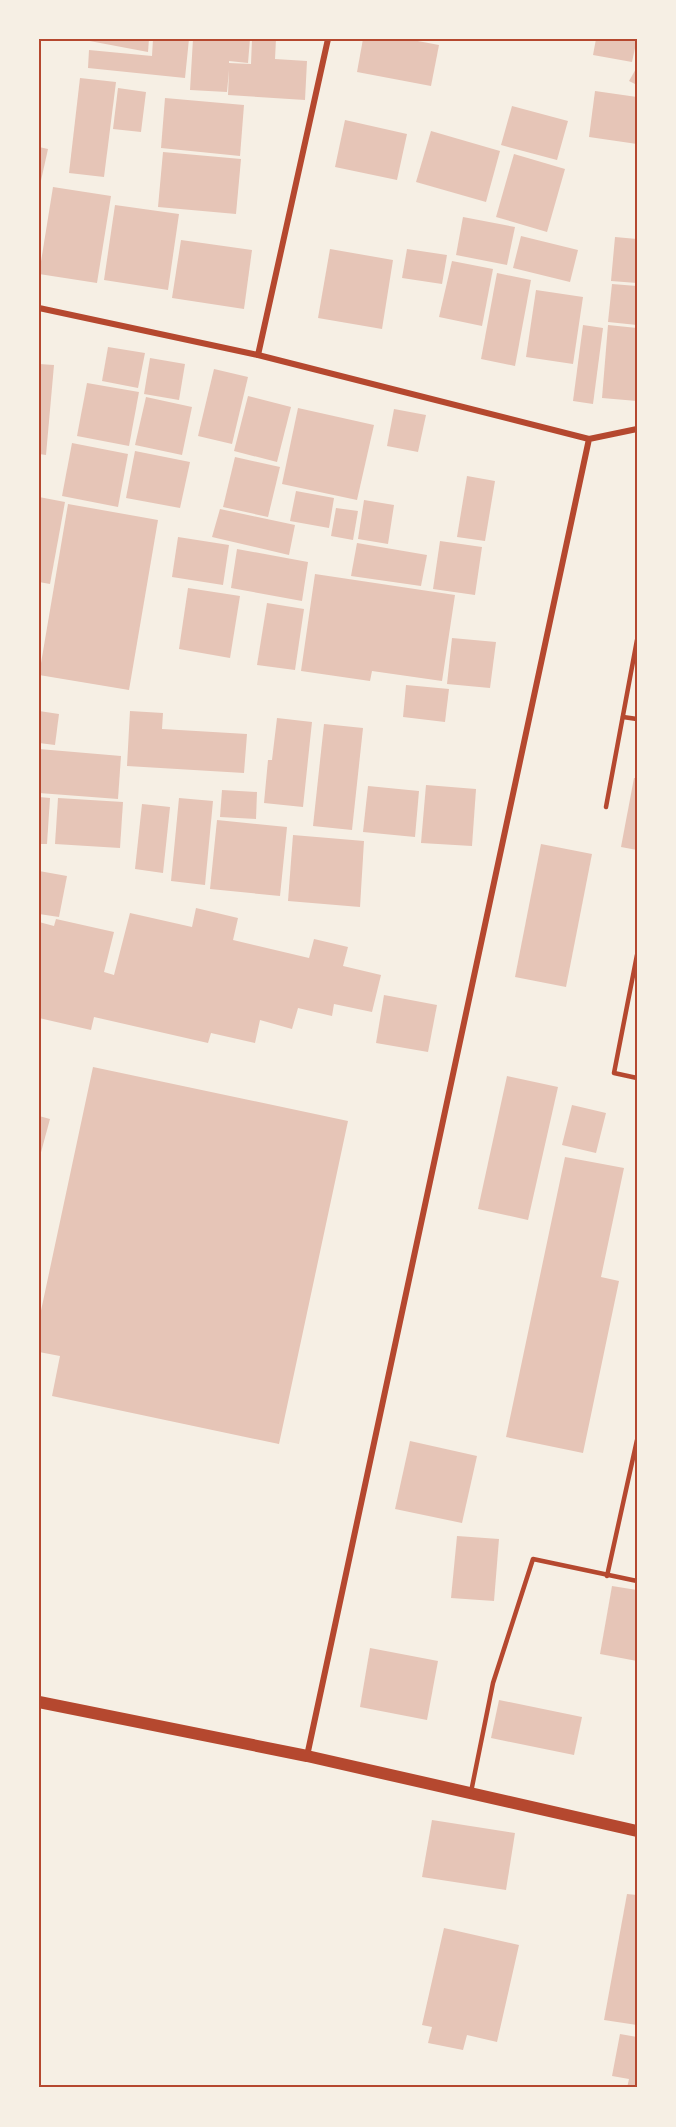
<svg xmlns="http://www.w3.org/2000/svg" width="676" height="2127" font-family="'Libre Baskerville',serif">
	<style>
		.building { fill: #e6c5b7 }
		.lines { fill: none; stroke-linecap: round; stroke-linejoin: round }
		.service { stroke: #b5482f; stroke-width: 4.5 }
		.minor { stroke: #b5482f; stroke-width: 6 }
		.secondary { stroke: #b5482f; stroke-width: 12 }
		.neatline { fill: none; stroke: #b5482f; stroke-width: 2 }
	</style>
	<rect width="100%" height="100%" fill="#f6efe4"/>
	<g class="building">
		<path d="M79,39H149L148,52Z"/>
		<path d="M153,39H189L185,78L88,68L89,50L152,56Z"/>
		<path d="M193,39H250L248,63L229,61V63L251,64L252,39H276L275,59L307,61L305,100L228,95L229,70L227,92L190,90Z"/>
		<path d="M363,39H407L439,45L431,86L357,72Z"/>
		<path d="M596,39H637L632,62L593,55Z"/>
		<path d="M637,67V85L629,81Z"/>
		<path d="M80,78L116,82L104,177L69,173Z"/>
		<path d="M118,88L146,92L141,132L113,129Z"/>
		<path d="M595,91L637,97V144L589,137Z"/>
		<path d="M165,98L244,105L240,156L161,148Z"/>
		<path d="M512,106L568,121L557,160L501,145Z"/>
		<path d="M345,120L407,134L397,180L335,167Z"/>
		<path d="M431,131L500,151L486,202L416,182Z"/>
		<path d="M39,147L48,149L40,185H39Z"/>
		<path d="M163,152L241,159L236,214L158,207Z"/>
		<path d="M514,154L565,169L547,232L496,217Z"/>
		<path d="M53,187L111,196L97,283L39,274Z"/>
		<path d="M115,205L179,214L168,290L104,280Z"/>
		<path d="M463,217L515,227L507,265L456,255Z"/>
		<path d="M521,236L578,250L570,282L513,268Z"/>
		<path d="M615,237L637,239V283L611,281Z"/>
		<path d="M181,240L252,250L244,309L172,298Z"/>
		<path d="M330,249L393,260L382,329L318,318Z"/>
		<path d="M407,249L447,255L442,284L402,278Z"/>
		<path d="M452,261L493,269L482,326L439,317Z"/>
		<path d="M497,273L531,280L515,366L481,359Z"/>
		<path d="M612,284L637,286V325L608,322Z"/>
		<path d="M536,290L583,297L573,364L526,357Z"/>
		<path d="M583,325L603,328L593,404L573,401Z"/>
		<path d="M608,325L637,328V401L602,398Z"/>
		<path d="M108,347L145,353L138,388L102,381Z"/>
		<path d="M150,358L185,364L179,400L144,394Z"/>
		<path d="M39,364L54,365L46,455L39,454Z"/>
		<path d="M214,369L248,377L232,444L198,436Z"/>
		<path d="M87,383L139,392L129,446L77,436Z"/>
		<path d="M248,396L291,407L277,462L234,451Z"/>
		<path d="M146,397L192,407L182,455L135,445Z"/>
		<path d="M298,408L374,425L357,500L282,484Z"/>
		<path d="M394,409L426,415L418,452L387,446Z"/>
		<path d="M72,443L128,454L118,507L62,496Z"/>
		<path d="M135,451L190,462L180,508L126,498Z"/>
		<path d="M235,457L280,467L268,517L223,507Z"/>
		<path d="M467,476L495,481L485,541L457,537Z"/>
		<path d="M296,491L334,498L329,528L290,521Z"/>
		<path d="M39,497L65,502L50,584L39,582Z"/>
		<path d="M364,500L394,505L388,544L358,539Z"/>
		<path d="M68,504L158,520L129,690L39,675Z"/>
		<path d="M336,508L358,511L353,540L331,536Z"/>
		<path d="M220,509L295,525L289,555L212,537Z"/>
		<path d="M178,537L229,545L223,585L172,577Z"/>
		<path d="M440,541L482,547L475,595L433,589Z"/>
		<path d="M357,543L427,555L421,586L351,576Z"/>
		<path d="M237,549L308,562L302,601L231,588Z"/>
		<path d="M315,574L455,595L442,681L372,671L370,681L301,671Z"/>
		<path d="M188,588L240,596L230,658L179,649Z"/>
		<path d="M267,603L304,609L295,670L257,665Z"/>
		<path d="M452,638L496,642L490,688L447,684Z"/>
		<path d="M406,685L449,689L445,722L403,717Z"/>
		<path d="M39,711L59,714L55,745L39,743Z"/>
		<path d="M130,711L163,713L162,729L247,734L244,773L127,766Z"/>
		<path d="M277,718L312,722L303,807L264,803L268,760H272Z"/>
		<path d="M324,724L363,728L352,830L313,826Z"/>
		<path d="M39,749L121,756L118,799L39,793Z"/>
		<path d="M634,778H637V850L621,847Z"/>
		<path d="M426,785L476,789L472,846L421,843Z"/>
		<path d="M368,786L419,791L415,837L363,832Z"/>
		<path d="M222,790L257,792L256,819L220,817Z"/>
		<path d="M39,797L50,798L47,844H39Z"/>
		<path d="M58,798L123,802L120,848L55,844Z"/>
		<path d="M179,798L213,801L205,885L171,881Z"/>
		<path d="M142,804L170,807L163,873L135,869Z"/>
		<path d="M217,820L287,827L280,896L210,889Z"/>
		<path d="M293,835L364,841L360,907L288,901Z"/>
		<path d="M541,844L592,854L566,987L515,977Z"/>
		<path d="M39,871L67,876L59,917L39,914Z"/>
		<path d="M196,908L238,918L233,940L309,958L314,939L348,947L343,966L381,975L372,1012L334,1004L332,1016L298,1008L292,1029L260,1020L255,1043L211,1033L208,1043L94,1017L91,1030L39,1018V922L54,926L56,919L114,932L104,972L114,975L130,913L192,927Z"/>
		<path d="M384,995L437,1005L428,1052L376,1043Z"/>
		<path d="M93,1067L348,1121L279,1444L52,1396L60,1356L39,1352V1320Z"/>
		<path d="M507,1076L558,1087L528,1220L478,1209Z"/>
		<path d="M572,1105L606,1113L596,1153L562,1145Z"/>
		<path d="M39,1116L50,1119L40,1156H39Z"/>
		<path d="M565,1157L624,1168L601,1277L619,1281L583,1453L506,1437Z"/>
		<path d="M410,1441L477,1456L462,1523L395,1509Z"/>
		<path d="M457,1536L499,1539L494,1601L451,1598Z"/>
		<path d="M612,1586L637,1590V1661L600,1654Z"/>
		<path d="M370,1648L438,1661L427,1720L360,1707Z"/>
		<path d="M499,1700L582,1717L574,1755L491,1738Z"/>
		<path d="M432,1820L515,1833L506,1890L422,1877Z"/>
		<path d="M627,1894L637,1895V2025L604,2020Z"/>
		<path d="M444,1928L519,1945L497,2042L467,2035L463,2050L428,2043L432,2027L422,2025Z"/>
		<path d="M620,2034L637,2037V2088H627L629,2079L612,2076Z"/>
	</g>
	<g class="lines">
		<g class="service">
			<path d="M623,717L637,719"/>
			<path d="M606,807L637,640"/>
			<path d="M637,955L614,1073L637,1078"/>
			<path d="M607,1576L637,1440"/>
			<path d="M471,1792L493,1683L533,1559L637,1581"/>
		</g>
		<g class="minor">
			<path d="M39,308L258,355L589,439"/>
			<path d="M258,355L328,39"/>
			<path d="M307,1756L589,439L637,429"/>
		</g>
		<path class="secondary" d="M39,1702L307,1756L637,1831"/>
	</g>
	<rect width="676" height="2127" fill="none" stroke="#f6efe4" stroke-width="81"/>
	<rect x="40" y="40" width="596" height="2046" class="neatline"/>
</svg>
